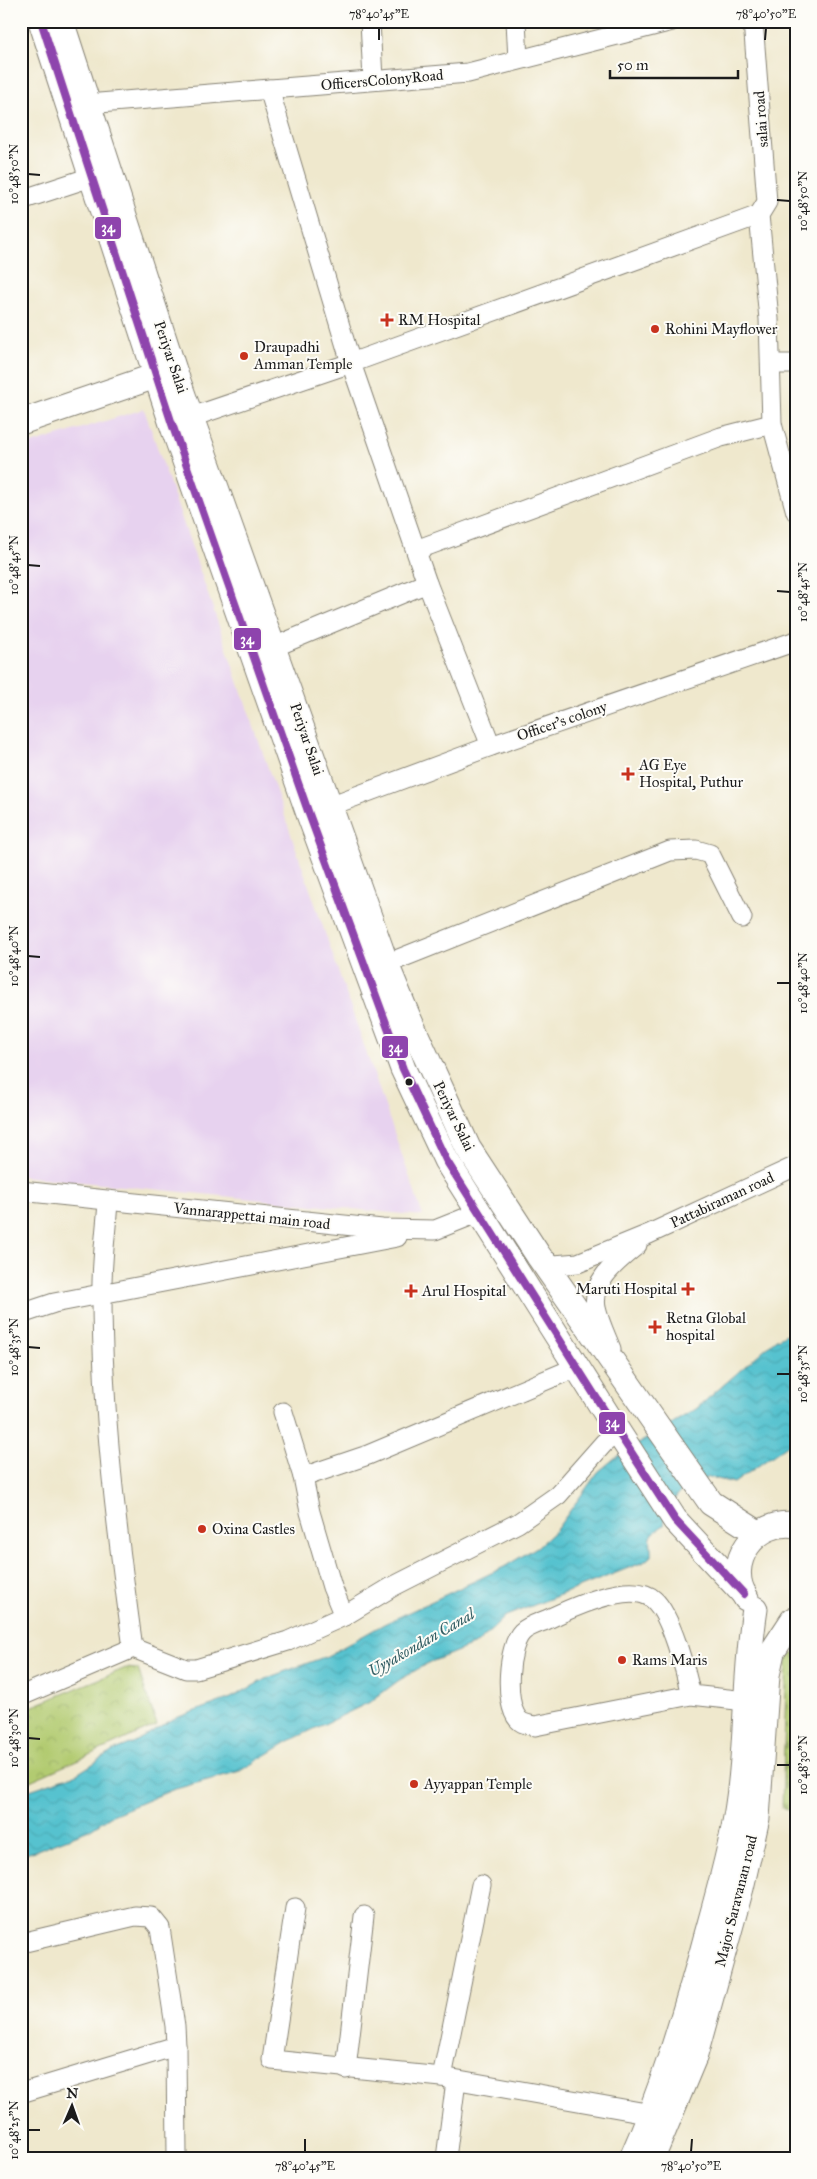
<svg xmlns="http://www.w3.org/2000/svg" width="817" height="2179" font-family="'IM FELL Great Primer',serif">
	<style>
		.built { fill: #e7d2ef }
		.cemetery { fill: url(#cemetery-stones); stroke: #677446 }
		.park { fill: url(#park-crowns); stroke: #677446 }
		.water { fill: url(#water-waves); stroke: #396f76 }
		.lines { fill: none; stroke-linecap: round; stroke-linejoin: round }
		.minor-casing { stroke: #868274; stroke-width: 21 }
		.major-casing { stroke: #868274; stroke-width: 27 }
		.minor { stroke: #fff; stroke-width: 19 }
		.major { stroke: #fff; stroke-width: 25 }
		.bus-1-casing { stroke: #fdfcf7; stroke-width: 11 }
		.bus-1 { stroke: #8e44ad; stroke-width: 8 }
		.ticks { fill: none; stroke: #1c1c1c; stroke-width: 2 }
		.poi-dot { fill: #c8321e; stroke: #fdfcf7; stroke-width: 2 }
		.bus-dot { fill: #1c1c1c; stroke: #fdfcf7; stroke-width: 2 }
		.labels { text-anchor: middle; stroke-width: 4; stroke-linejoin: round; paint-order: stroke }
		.street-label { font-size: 15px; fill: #1c1c1c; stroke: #fdfcf7 }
		.poi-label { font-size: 15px; fill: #1c1c1c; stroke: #fdfcf7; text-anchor: start }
		.water-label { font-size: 16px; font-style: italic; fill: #335e64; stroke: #fdfcf7 }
		.line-badge { stroke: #fdfcf7; stroke-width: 2 }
		.badge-label { font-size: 14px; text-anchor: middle; font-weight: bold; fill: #fff }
		.neatline { fill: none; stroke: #1c1c1c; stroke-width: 2 }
		.ticks-label { font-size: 12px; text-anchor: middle; fill: #1c1c1c }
	</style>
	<defs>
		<pattern id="cemetery-stones" width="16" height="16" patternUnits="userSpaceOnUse" patternTransform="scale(1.25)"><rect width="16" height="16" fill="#b2cb71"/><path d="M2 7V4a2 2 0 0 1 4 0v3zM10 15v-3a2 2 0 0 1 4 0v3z" fill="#98ae61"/></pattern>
		<pattern id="park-crowns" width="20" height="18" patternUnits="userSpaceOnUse" patternTransform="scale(1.25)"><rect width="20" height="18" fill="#b2cb71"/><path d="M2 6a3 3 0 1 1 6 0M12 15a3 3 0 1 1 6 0" fill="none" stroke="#98ae61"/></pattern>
		<pattern id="water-waves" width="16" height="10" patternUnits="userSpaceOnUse" patternTransform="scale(1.25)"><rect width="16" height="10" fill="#56c2cf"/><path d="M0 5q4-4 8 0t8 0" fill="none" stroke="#4aa6b1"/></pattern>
	</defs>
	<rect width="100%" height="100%" fill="#fdfcf7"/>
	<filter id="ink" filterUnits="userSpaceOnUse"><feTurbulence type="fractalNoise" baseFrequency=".02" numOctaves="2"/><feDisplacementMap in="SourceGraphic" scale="10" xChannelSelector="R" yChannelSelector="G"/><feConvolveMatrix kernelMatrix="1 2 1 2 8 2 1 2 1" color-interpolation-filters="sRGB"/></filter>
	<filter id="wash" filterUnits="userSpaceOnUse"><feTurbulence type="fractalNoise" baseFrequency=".0096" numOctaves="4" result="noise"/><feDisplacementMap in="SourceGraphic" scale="20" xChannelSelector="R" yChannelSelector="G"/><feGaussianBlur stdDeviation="1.12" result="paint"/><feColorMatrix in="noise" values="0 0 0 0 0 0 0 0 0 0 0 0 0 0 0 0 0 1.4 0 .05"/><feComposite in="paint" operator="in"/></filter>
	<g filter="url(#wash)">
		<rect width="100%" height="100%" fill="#efe8cd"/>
		<path class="built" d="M144,409L423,1216L21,1176V447Z"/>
		<path class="cemetery" d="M796,1652V1813L782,1808L787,1657Z"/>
		<path class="park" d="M126,1668L138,1669L157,1725L21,1785V1711Z"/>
		<path class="water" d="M796,1329V1439L734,1483L709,1477L680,1492L666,1510L664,1525C645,1538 652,1537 651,1556L644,1562L506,1616L478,1643L426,1664L398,1681L370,1702L289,1741L240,1771L172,1790L110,1816L89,1830L21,1856V1793L77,1774L113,1751L135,1742L173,1719L231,1698L267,1678L327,1656L384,1624L504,1567L537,1547L556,1530L598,1472L616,1457L696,1409L775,1340Z"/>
	</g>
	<g filter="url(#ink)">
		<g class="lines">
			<defs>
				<g id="minor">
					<path d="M370,21L373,80"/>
					<path d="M516,21L518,60"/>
					<path d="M753,21L767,202L759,215"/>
					<path d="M87,104L468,73L672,21"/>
					<path d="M21,200L91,177"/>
					<path d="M772,364H796"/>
					<path d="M180,421L351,363L269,89"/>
					<path d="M416,550L721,437L772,424"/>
					<path d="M427,583L351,363L759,215L769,319L772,424L796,512"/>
					<path d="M274,647L427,583L491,746"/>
					<path d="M319,810L491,746L796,641"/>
					<path d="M386,964L670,851L696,850L710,854L742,918"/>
					<path d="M21,1191L382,1229L435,1230L480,1212"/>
					<path d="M108,1202C106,1233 101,1265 102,1296C102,1414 117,1532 133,1648"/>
					<path d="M538,1255L554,1265L578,1263L649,1234L796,1166"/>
					<path d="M21,1314L54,1303L397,1237"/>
					<path d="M611,1349C606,1336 599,1322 596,1308C591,1280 618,1261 637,1245"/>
					<path d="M283,1412L303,1477L310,1512L332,1587L344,1616"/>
					<path d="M303,1477L368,1455L577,1367"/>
					<path d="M691,1695L535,1726C529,1725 522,1724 518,1719C504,1703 508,1646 522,1632C528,1626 539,1623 546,1620C569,1609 632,1579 654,1600C671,1615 686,1672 691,1695L746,1701"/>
					<path d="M21,1696L133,1648L186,1669H196L288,1641L344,1616L392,1587L518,1523L558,1495L604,1443L618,1432"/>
					<path d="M295,1908L272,2060L442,2077L652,2114"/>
					<path d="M21,1943L135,1916L151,1917L160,1928L175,2026L176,2046"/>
					<path d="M346,2069L364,1916"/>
					<path d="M442,2077L481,1885"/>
					<path d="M21,2093L176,2046L177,2158"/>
					<path d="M446,2158L456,2081"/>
				</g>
				<g id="major">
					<path d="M41,21L172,424L309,814L403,1069L446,1160L618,1432L675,1520L744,1594"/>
					<path d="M61,21L174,370L386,964L407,1015L468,1148L538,1255L711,1503L758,1533"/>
					<path d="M21,422L170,371"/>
					<path d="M746,1598C723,1563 756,1518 796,1525"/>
					<path d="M632,2158C662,2091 682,2023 702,1953C714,1908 728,1863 736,1817C748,1748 744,1678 755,1609"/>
					<path d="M652,2158L695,2055L741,1888L757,1818L767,1675L772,1652L793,1620"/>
				</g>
			</defs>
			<use href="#minor" class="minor-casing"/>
			<use href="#major" class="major-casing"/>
			<use href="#minor" class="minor"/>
			<use href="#major" class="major"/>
			<defs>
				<path id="bus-1" d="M41,21L172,424L309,814L403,1069L446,1160L618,1432L675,1520L744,1594"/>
			</defs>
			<use href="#bus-1" class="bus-1-casing"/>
			<use href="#bus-1" class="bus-1"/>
		</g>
	</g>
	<path class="ticks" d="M379,40V28M765,40L766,28M28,174L40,175M777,200L790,201M28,565L40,566M777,591L790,592M28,956L40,957M777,983H790M28,1347L40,1348M777,1374H790M28,1738L40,1739M777,1765H790M28,2130H40M305,2152V2139M691,2152L692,2139"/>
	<g class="poi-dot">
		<path d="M384.5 312.5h5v5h5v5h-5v5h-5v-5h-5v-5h5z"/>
		<circle cx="655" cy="329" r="5"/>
		<circle cx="244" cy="356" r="5"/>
		<path d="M625.5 766.5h5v5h5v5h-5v5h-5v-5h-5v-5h5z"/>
		<path d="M685.5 1281.5h5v5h5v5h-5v5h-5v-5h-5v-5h5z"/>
		<path d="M408.5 1283.5h5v5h5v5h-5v5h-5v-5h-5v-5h5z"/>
		<path d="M652.5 1319.5h5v5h5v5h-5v5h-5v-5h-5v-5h5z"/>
		<circle cx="202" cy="1529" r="5"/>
		<circle cx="622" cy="1660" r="5"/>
		<circle cx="414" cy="1784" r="5"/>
	</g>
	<circle class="bus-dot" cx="409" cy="1082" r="4.5"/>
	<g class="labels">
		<g class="street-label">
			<text transform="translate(382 80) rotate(-5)" y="5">OfficersColonyRoad</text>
			<text transform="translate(761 119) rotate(-94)" y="5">salai road</text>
			<text transform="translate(171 357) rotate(71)" y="5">Periyar Salai</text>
			<text transform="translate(562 721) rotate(-19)" y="5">Officer's colony</text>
			<text transform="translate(307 739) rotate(71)" y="5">Periyar Salai</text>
			<text transform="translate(454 1116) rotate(64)" y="5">Periyar Salai</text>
			<text transform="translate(722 1200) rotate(-25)" y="5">Pattabiraman road</text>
			<text transform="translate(252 1216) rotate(6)" y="5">Vannarappettai main road</text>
			<text transform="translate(736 1901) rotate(-76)" y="5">Major Saravanan road</text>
		</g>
		<g class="poi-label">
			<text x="398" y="325">RM Hospital</text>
			<text x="665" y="334">Rohini Mayflower</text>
			<text x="254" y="352">Draupadhi<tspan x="254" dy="17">Amman Temple</tspan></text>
			<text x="639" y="770">AG Eye<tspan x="639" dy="17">Hospital, Puthur</tspan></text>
			<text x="677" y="1294" text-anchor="end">Maruti Hospital</text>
			<text x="422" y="1296">Arul Hospital</text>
			<text x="666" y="1323">Retna Global<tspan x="666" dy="17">hospital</tspan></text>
			<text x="212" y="1534">Oxina Castles</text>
			<text x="632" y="1665">Rams Maris</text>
			<text x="424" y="1789">Ayyappan Temple</text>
		</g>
		<g class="water-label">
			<text transform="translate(421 1642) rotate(-30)" y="6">Uyyakondan Canal</text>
		</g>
	</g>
	<g class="line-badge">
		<rect x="94" y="216" width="28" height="24" rx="5" fill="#8e44ad"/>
		<rect x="233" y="627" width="29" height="24" rx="5" fill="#8e44ad"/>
		<rect x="381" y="1035" width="28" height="24" rx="5" fill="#8e44ad"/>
		<rect x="598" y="1411" width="28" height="24" rx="5" fill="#8e44ad"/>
	</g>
	<g class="badge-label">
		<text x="108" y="232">34</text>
		<text x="247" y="644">34</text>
		<text x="395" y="1052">34</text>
		<text x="612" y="1427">34</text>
	</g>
	<rect width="817" height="2179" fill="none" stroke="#fdfcf7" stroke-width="55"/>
	<g transform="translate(72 2106) rotate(2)" stroke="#fdfcf7" stroke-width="4" paint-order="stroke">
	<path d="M0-4L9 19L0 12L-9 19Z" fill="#1c1c1c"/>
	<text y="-8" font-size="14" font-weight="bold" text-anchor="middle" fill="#1c1c1c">N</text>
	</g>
	<path d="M610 70v8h128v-8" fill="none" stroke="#1c1c1c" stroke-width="2.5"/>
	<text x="617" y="70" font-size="15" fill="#1c1c1c" stroke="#fdfcf7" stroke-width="4" paint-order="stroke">50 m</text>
	<rect x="28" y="28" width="762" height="2124" class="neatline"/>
	<g class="ticks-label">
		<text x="379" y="18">78°40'45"E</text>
		<text x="766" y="18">78°40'50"E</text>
		<text transform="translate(14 174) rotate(-90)" y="4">10°48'50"N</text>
		<text transform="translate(803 201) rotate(-90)" y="4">10°48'50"N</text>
		<text transform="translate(14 565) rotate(-90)" y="4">10°48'45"N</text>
		<text transform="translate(803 592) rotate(-90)" y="4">10°48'45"N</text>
		<text transform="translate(14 956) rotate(-90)" y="4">10°48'40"N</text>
		<text transform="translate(803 983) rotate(-90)" y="4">10°48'40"N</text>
		<text transform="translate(14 1347) rotate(-90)" y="4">10°48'35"N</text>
		<text transform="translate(803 1374) rotate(-90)" y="4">10°48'35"N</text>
		<text transform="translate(14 1738) rotate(-90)" y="4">10°48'30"N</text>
		<text transform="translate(803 1765) rotate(-90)" y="4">10°48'30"N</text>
		<text transform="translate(14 2130) rotate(-90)" y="4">10°48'25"N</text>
		<text x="305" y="2170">78°40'45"E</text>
		<text x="691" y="2170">78°40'50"E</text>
	</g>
</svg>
